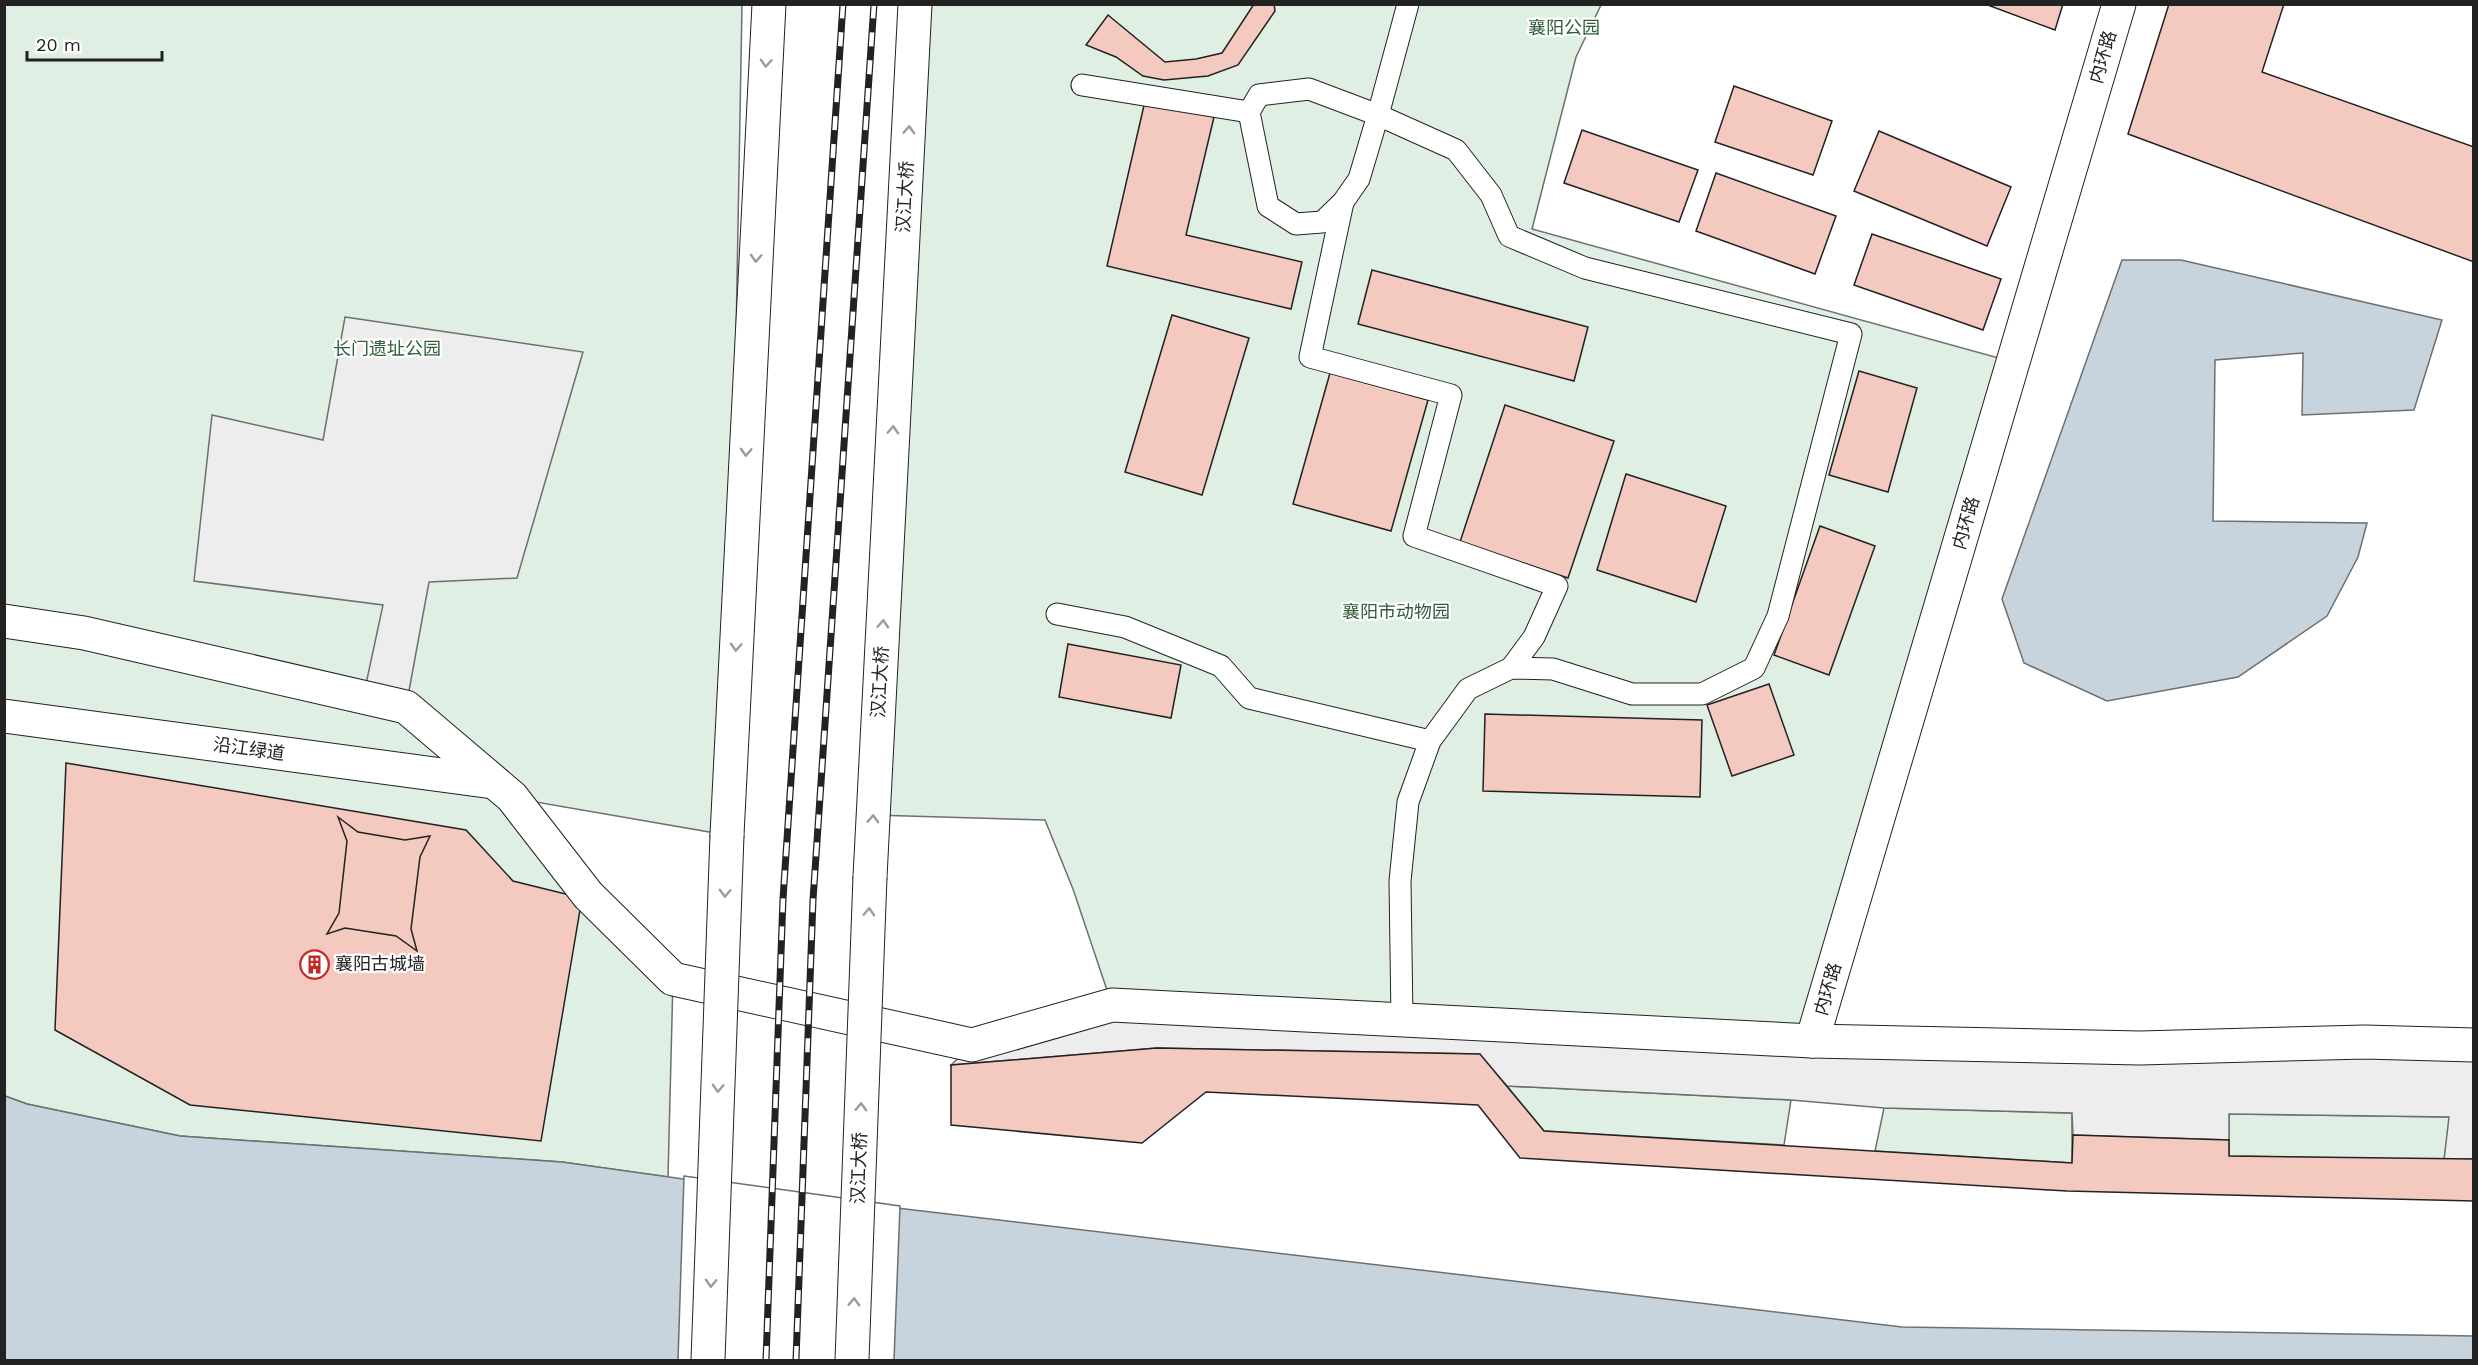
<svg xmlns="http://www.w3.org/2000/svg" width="2478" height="1365" font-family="'Work Sans','Noto Sans SC',sans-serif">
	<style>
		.green { fill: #e0efe3; stroke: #6f6f6f; stroke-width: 1.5 }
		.parking { fill: #ededed; stroke: #6f6f6f; stroke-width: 1.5 }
		.water { fill: #c7d3dd; stroke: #6f6f6f; stroke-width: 1.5 }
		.pier { fill: #fff; stroke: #6f6f6f; stroke-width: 1.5 }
		.building { fill: #f3c9c0; stroke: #222; stroke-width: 1.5 }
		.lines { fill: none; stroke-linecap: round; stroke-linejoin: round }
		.service-casing { stroke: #222; stroke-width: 23 }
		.minor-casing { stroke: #222; stroke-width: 35 }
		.tertiary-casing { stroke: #222; stroke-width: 35 }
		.secondary-casing { stroke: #222; stroke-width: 35 }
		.service { stroke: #fff; stroke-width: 21 }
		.minor { stroke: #fff; stroke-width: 33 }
		.tertiary { stroke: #fff; stroke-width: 33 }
		.secondary { stroke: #fff; stroke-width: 33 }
		.rail-casing { stroke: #222; stroke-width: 7 }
		.rail { stroke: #fff; stroke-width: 4.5; stroke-dasharray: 14; stroke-linecap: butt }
		.secondary-bridge-casing { stroke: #222; stroke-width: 35; stroke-linecap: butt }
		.secondary-bridge { stroke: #fff; stroke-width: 33 }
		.oneway { stroke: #9c9c9c }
		.labels { text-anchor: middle; stroke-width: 4.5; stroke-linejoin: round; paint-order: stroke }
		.park-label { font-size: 18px; fill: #2f5e38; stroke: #fff }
		.street-label { font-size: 18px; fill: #222; stroke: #fff }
		.poi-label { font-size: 18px; fill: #222; stroke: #fff; text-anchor: start }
	</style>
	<rect width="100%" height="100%" fill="#fff"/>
	<g class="green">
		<path d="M5,5H742L727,835L513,798L673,979L668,1177L562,1162L180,1136L27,1104L5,1096Z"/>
		<path d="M915,5H1601L1576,57L1532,229L2013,362L1812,1041L1112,1005L1073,889L1045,820L873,815Z"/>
		<path d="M1507,1086L1791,1100L1784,1145L1544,1131Z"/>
		<path d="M1884,1108L2072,1113V1163L1875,1151Z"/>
		<path d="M2229,1114L2450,1117L2444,1160L2229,1156Z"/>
	</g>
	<g class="parking">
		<path d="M345,317L583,352L517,578L429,582L406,707L363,698L383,605L194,581L212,415L323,440Z"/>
		<path d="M1112,1005L2473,1044V1159L2444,1160L2449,1117L2229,1114V1140L2073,1135L2072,1113L1884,1108L1791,1100L1507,1086L1479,1054L1157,1048L951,1065L972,1045Z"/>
	</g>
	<g class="water">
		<path d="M2122,260H2181L2442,320L2414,410L2302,415L2303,353L2215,360L2213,521L2367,523L2358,557L2327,616L2238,677L2107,701L2024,663L2002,599Z"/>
		<path d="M5,1096L27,1104L180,1136L562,1162L863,1204L1902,1327L2474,1336L2473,1360H5Z"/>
	</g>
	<path class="pier" d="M684,1176L900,1206L894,1360H678Z"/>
	<g class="building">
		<path d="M1254,4H1274L1275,11L1238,65L1208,76L1164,80L1143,76L1116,57L1086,45L1108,15L1165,62L1196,59L1222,53Z"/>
		<path d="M1985,4H2063L2055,30Z"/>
		<path d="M2169,4H2284L2262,72L2474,147V262L2128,134Z"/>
		<path d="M1734,86L1832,121L1813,175L1715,142Z"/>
		<path d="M1145,101L1214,117L1186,235L1302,262L1291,309L1107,266Z"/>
		<path d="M1582,130L1698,170L1679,222L1564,183Z"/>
		<path d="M1879,131L2011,187L1987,246L1854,191Z"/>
		<path d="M1716,173L1836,216L1815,274L1696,231Z"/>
		<path d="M1872,234L2001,279L1983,330L1854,285Z"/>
		<path d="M1372,270L1588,327L1574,381L1358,324Z"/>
		<path d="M1172,315L1249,338L1202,495L1125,472Z"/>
		<path d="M1859,371L1917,388L1888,492L1829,475Z"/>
		<path d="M1330,373L1428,400L1391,531L1293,504Z"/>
		<path d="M1505,405L1614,441L1568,578L1460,542Z"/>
		<path d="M1626,474L1726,506L1696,602L1597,570Z"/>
		<path d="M1820,526L1875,546L1829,675L1774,655Z"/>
		<path d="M1068,644L1181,665L1171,718L1059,697Z"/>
		<path d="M1769,684L1794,755L1732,776L1707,705Z"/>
		<path d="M1485,714L1702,720L1700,797L1483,791Z"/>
		<path d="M66,763L466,830L513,881L582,898L541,1141L190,1105L55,1030Z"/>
		<path d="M338,817L358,832L405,840L430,836L420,857L411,929L417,951L396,936L345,928L327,934L339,913L347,841Z"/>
		<path d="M1157,1048L1480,1054L1544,1131L2072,1163L2073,1135L2229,1140V1156L2474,1159V1201L2067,1191L1520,1158L1478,1105L1206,1092L1142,1143L951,1125V1065Z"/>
	</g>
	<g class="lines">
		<defs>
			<g id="service">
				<path d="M1082,85L1249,112"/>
				<path d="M1309,89L1378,115L1359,179L1343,202L1322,222L1296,224L1268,206L1249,112L1259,95Z"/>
				<path d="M1343,202L1310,357L1451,395L1414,536L1557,586L1534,637L1511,668"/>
				<path d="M1057,614L1125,627L1221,666L1249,698L1430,741"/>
				<path d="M1402,1020L1400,881L1408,802L1430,741L1468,689L1511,668L1553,669L1632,694H1702L1754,668L1778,616L1851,334L1585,268L1509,236L1491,195L1456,150L1378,115L1408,4"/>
			</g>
			<path id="minor" d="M4,716L493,782"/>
			<g id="tertiary">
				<path d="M4,621L84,633L406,707L512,797L588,895L673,979L972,1045L1112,1005L1812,1041L2140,1048L2365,1042L2474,1045"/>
				<path d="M1812,1041L2119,4"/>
			</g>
			<g id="secondary">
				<path d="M727,835L769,4"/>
				<path d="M870,877L915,4"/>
			</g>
		</defs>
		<use href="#service" class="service-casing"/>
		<use href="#minor" class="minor-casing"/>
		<use href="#tertiary" class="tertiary-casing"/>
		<use href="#secondary" class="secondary-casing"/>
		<use href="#service" class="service"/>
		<use href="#minor" class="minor"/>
		<use href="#tertiary" class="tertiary"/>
		<use href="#secondary" class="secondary"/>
		<defs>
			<g id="rail">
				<path d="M766,1360L783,899L843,4"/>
				<path d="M796,1360L813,900L874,4"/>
			</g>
		</defs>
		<use href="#rail" class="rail-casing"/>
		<use href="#rail" class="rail"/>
		<defs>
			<g id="secondary-bridge">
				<path d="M708,1360L727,835"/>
				<path d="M852,1360L870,877"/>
			</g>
		</defs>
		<use href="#secondary-bridge" class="secondary-bridge-casing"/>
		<use href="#secondary-bridge" class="secondary-bridge"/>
	</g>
	<defs><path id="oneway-chevron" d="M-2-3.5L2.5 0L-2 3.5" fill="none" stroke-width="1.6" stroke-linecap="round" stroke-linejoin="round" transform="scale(1.5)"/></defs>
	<g class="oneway">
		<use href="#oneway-chevron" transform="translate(766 63) rotate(93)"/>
		<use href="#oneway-chevron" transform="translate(909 130) rotate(-87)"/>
		<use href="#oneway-chevron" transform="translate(756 258) rotate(93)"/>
		<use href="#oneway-chevron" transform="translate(893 430) rotate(-87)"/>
		<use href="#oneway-chevron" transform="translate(746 452) rotate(93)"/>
		<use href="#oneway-chevron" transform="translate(883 624) rotate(-87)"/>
		<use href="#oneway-chevron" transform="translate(736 647) rotate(93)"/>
		<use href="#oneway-chevron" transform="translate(873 819) rotate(-87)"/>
		<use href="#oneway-chevron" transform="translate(725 893) rotate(92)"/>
		<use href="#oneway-chevron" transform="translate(869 912) rotate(-88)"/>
		<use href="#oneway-chevron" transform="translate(718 1088) rotate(92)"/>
		<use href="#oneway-chevron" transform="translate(861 1107) rotate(-88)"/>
		<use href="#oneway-chevron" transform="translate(711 1283) rotate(92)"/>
		<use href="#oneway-chevron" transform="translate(854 1302) rotate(-88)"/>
	</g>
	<defs>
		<symbol id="building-ring" viewBox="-11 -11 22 22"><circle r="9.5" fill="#fff" stroke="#c62828" stroke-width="1.5"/><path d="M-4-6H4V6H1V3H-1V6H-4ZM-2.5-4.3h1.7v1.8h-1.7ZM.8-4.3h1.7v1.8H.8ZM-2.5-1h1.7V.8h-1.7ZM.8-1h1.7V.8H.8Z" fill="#c62828"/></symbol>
	</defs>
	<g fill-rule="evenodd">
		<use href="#building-ring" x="298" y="948" width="33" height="33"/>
	</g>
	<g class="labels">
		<g class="park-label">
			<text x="1564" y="34">襄阳公园</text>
			<text x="387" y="355">长门遗址公园</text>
			<text x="1396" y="618">襄阳市动物园</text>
		</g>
		<g class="street-label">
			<text transform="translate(2103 57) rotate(-74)" y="6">内环路</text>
			<text transform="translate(905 197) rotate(-87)" y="6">汉江大桥</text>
			<text transform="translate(1966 523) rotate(-74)" y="6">内环路</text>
			<text transform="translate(880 682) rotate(-87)" y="6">汉江大桥</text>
			<text transform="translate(249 749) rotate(8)" y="6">沿江绿道</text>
			<text transform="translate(1828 989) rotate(-74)" y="6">内环路</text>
			<text transform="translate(859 1168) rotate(-88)" y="6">汉江大桥</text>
		</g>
		<g class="poi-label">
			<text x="335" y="970">襄阳古城墙</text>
		</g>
	</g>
	<rect width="2478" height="1365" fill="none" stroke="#222222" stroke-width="12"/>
	<path d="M27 51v9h135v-9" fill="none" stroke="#222222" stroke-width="3"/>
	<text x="36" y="51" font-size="18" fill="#222222" stroke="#ffffff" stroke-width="4.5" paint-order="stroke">20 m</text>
</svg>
